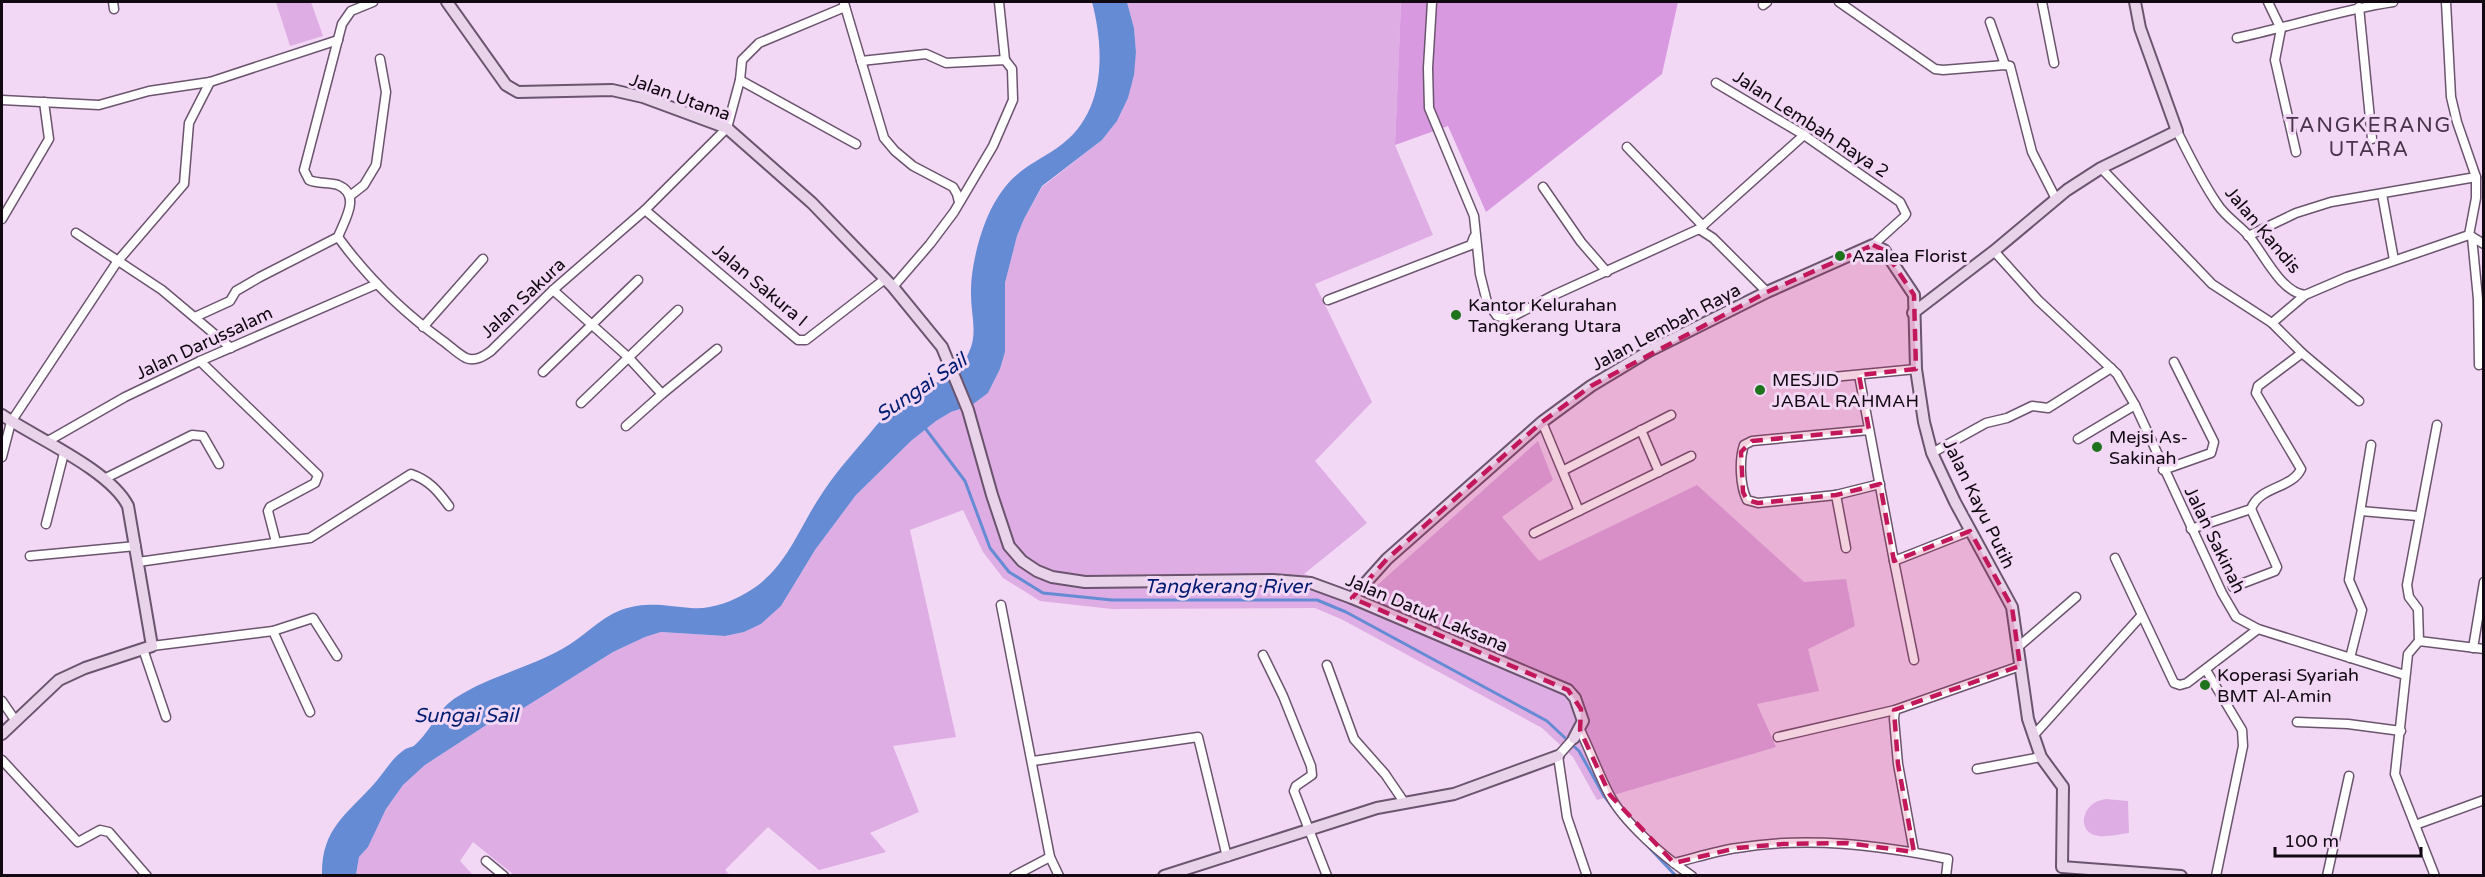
<svg xmlns="http://www.w3.org/2000/svg" width="2485" height="877" font-family="'Varela Round',sans-serif">
	<style>
		.green { fill: #deade4 }
		.forest { fill: #d899e0 }
		.water { fill: #658bd5 }
		.lines { fill: none; stroke-linecap: round; stroke-linejoin: round }
		.stream { stroke: #658bd5; stroke-width: 3 }
		.street-casing { stroke: #6b546e; stroke-width: 11 }
		.secondary-casing { stroke: #6b546e; stroke-width: 14 }
		.street { stroke: #fff; stroke-width: 8 }
		.secondary { stroke: #e8d3eb; stroke-width: 10 }
		.marked { fill: #c2185b; fill-opacity: 0.2; stroke: #c2185b; stroke-width: 4.5; stroke-dasharray: 12 8; stroke-linejoin: round }
		.poi-dot { fill: #1f731d; stroke: #f3d8f6; stroke-width: 2 }
		.labels { text-anchor: middle; stroke-width: 6; stroke-linejoin: round; paint-order: stroke }
		.street-label { font-size: 18px; fill: #110812; stroke: #f3d8f6 }
		.poi-label { font-size: 18px; fill: #110812; stroke: #f3d8f6; text-anchor: start }
		.water-label { font-size: 20px; font-style: italic; fill: #001c71; stroke: #f3d8f6 }
		.quarter-label { font-size: 21px; letter-spacing: 1.5px; fill: #4a344c; stroke: #f3d8f6 }
	</style>
	<rect width="100%" height="100%" fill="#f3d8f6"/>
	<g class="green">
		<path d="M276,2H311L323,36L290,46Z"/>
		<path d="M1127,2H1401L1395,145L1433,235L1315,284L1372,402L1315,461L1367,523L1304,574L1364,597L1538,441L1553,480L1502,517L1539,561L1697,485L1804,582L1846,579L1855,626L1808,649L1819,691L1757,704L1776,747L1597,800L1573,757L1542,728L1343,620L1315,608L1112,609L1040,601L1003,578L983,552L963,510L910,530L956,737L893,746L919,812L870,833L886,852L819,870L768,827L725,870L730,875H514L473,842L460,861L473,875L356,876L359,857L368,847L386,809L403,785L425,765L491,722L514,714L613,652L645,637L661,632L725,636L744,632L761,624L781,606L815,550L856,495L911,441L936,421L951,412L972,405L988,393L1000,369L1005,352V283L1017,236L1024,219L1042,187L1102,140L1117,121L1128,98L1136,52L1134,28Z"/>
		<path d="M2106,799L2128,801L2129,833C2120,834 2108,837 2099,836C2076,834 2080,802 2106,799Z"/>
	</g>
	<path class="forest" d="M1401,2H1678L1662,74L1486,212L1448,126L1395,145Z"/>
	<path class="water" d="M1092,2H1127L1134,28L1136,52L1134,75L1128,98L1117,121L1102,140L1042,186L1024,219L1017,236L1005,283V352L1000,369L988,393L972,405L951,412L936,421L911,441L856,495L815,550L781,606L761,624L744,632L725,636L661,632L645,637L613,652L514,714L491,722L425,765L403,785L386,809L368,847L359,857L356,875L322,876C321,829 346,815 374,784C383,774 392,758 404,750C408,747 411,748 415,745C432,730 437,709 457,697C489,676 529,668 562,649C583,638 598,619 621,610C648,601 665,606 691,608C709,610 731,602 746,593C787,570 798,528 823,492C838,469 858,448 875,427C885,415 902,401 914,393C937,379 956,383 969,352C978,333 971,315 971,295C970,266 982,221 998,197C1016,169 1032,165 1057,148C1106,115 1105,52 1092,2Z"/>
	<g class="lines">
		<g class="stream">
			<path d="M925,428L965,481L990,548L1009,572L1043,593L1112,600H1317L1346,612L1547,721L1579,751L1604,796L1612,806"/>
			<path d="M1642,840L1676,876"/>
		</g>
		<defs>
			<g id="street">
				<path d="M113,2L114,9"/>
				<path d="M999,2L1005,60"/>
				<path d="M1432,2L1428,68L1429,108L1474,216L1480,274L1487,302L1497,316L1508,319L1554,295L1699,229L1713,238L1767,292"/>
				<path d="M1839,2L1935,69L1943,70L2005,65L2010,66L2032,152L2056,199"/>
				<path d="M2042,2L2054,63"/>
				<path d="M2268,2L2281,29L2275,60L2296,152"/>
				<path d="M2446,2L2451,97L2457,122L2476,177V198L2469,235"/>
				<path d="M844,3L884,138L895,151L913,166L953,187L957,194L959,202"/>
				<path d="M1763,5L1767,2"/>
				<path d="M2359,7L2372,139"/>
				<path d="M1990,22L2005,65"/>
				<path d="M2237,38C2289,27 2340,10 2393,2"/>
				<path d="M861,61L926,54L946,63L1005,60L1012,69L1013,100L993,146L954,212L930,244L893,287"/>
				<path d="M740,80L856,144"/>
				<path d="M1716,83L1804,135L1900,202L1906,214L1904,217L1873,245"/>
				<path d="M2,100L99,105L149,91L210,82L338,40"/>
				<path d="M2177,131C2190,157 2202,182 2218,205C2226,217 2239,225 2248,235C2263,252 2280,292 2305,295L2347,277L2469,235L2484,244"/>
				<path d="M1627,147L1703,226"/>
				<path d="M2101,168L2212,284L2272,323"/>
				<path d="M1543,187L1581,242L1607,272"/>
				<path d="M2382,194L2394,260"/>
				<path d="M350,196L364,185L376,165L386,92L380,59"/>
				<path d="M645,210L798,340H806L885,279"/>
				<path d="M2,219L49,139L44,102"/>
				<path d="M1699,229L1804,135"/>
				<path d="M76,233L162,290L231,348"/>
				<path d="M2248,236L2296,213L2331,202L2476,177"/>
				<path d="M338,237C367,277 403,312 443,341C450,346 458,354 466,358C475,362 484,356 491,351L553,290L645,210L727,128L740,80L742,60L759,43L845,7"/>
				<path d="M2472,237L2478,299L2479,365"/>
				<path d="M1994,251L2038,300L2117,374L2135,405L2222,593L2236,617L2258,629L2405,675"/>
				<path d="M553,290L628,357L662,394L626,426"/>
				<path d="M2305,295L2272,323L2302,353L2359,401"/>
				<path d="M1328,300L1471,245L1474,237"/>
				<path d="M195,317L230,301L236,291L260,277L338,237C344,221 362,195 338,185C329,182 318,184 309,180L304,170L342,24L351,11L373,2"/>
				<path d="M423,327L483,259"/>
				<path d="M200,361L318,475L315,483L270,507L268,511L276,542"/>
				<path d="M543,372L638,280"/>
				<path d="M1859,375L1894,561L1970,531"/>
				<path d="M1781,382L1916,369"/>
				<path d="M662,394L717,349"/>
				<path d="M581,403L678,310"/>
				<path d="M1542,422L1579,511"/>
				<path d="M1641,430L1659,472"/>
				<path d="M1869,430L1752,441L1744,445C1739,460 1740,486 1747,500L1758,503L1836,495L1880,484"/>
				<path d="M2078,439L2135,405"/>
				<path d="M48,441L125,397L200,361L377,284"/>
				<path d="M1932,453L1986,423L2007,418L2032,406L2048,408L2111,368"/>
				<path d="M2,457L11,422L117,262L184,184L189,123L210,82"/>
				<path d="M1564,470L1671,415"/>
				<path d="M2163,470L2211,453L2214,442L2174,362"/>
				<path d="M104,479L192,435L203,436L219,464"/>
				<path d="M1836,495L1846,548"/>
				<path d="M2361,511L2418,516"/>
				<path d="M46,524L64,453"/>
				<path d="M2191,529L2251,509C2259,486 2292,489 2301,469L2256,393L2258,386L2302,353"/>
				<path d="M1534,533L1691,456"/>
				<path d="M30,556L136,546"/>
				<path d="M2115,558L2174,683L2180,685L2187,683L2258,629"/>
				<path d="M1894,561L1914,660"/>
				<path d="M138,562L310,538L411,474C429,480 438,491 449,506"/>
				<path d="M2233,587L2275,571L2277,567L2251,509"/>
				<path d="M1001,605L1050,857L1059,876"/>
				<path d="M273,631L310,712"/>
				<path d="M2419,641L2418,609L2409,597L2407,585L2437,425"/>
				<path d="M152,646L273,631L313,618L337,656"/>
				<path d="M2018,647L2076,597"/>
				<path d="M2473,648L2484,582"/>
				<path d="M143,649L166,717"/>
				<path d="M1263,655L1283,696L1311,766L1312,775L1296,786L1294,791L1327,876"/>
				<path d="M2350,658L2362,610L2349,580L2371,445"/>
				<path d="M1327,665L1354,739L1385,774L1404,802"/>
				<path d="M2206,670L2242,730L2243,746L2216,876"/>
				<path d="M2,701L15,720"/>
				<path d="M2297,722L2348,724L2401,731"/>
				<path d="M1580,730C1590,750 1598,773 1609,794C1624,823 1664,857 1692,876"/>
				<path d="M2033,736L2141,616"/>
				<path d="M1778,737L1895,710"/>
				<path d="M1574,738L1558,756L1567,817L1587,876"/>
				<path d="M2,760L78,842L100,830L109,832L147,876"/>
				<path d="M1033,761L1198,737L1227,857"/>
				<path d="M1977,769L2041,757"/>
				<path d="M2415,825L2484,800"/>
				<path d="M1914,852L1898,764L1894,719L1895,710L2020,666"/>
				<path d="M486,861L504,876"/>
				<path d="M1674,863C1695,858 1716,851 1737,848C1807,836 1879,845 1948,859L1946,876"/>
				<path d="M1014,876L1050,857"/>
				<path d="M2327,876L2349,776"/>
				<path d="M2435,876L2395,774L2408,654L2419,641L2484,649"/>
			</g>
			<g id="secondary">
				<path d="M447,2L506,85L518,92L612,90L643,97L727,128L812,203L893,287L942,347L968,410L992,495L1009,546L1022,561L1037,571L1052,577L1085,582L1273,580L1311,583L1352,598L1568,690L1575,698L1583,721L1574,738"/>
				<path d="M1913,313L1994,251L2067,190L2101,168L2177,131L2140,28L2135,2"/>
				<path d="M2,415C36,438 110,470 128,506L152,646L85,668L59,680L2,734"/>
				<path d="M1352,598L1387,559L1542,422L1591,386L1649,351L1767,292L1873,245L1884,250L1914,295L1916,369L1924,422L1932,453L1955,502L2012,607L2028,719L2041,757L2063,787L2062,867L2181,876"/>
				<path d="M1164,876L1377,808L1454,794L1558,756"/>
			</g>
		</defs>
		<use href="#street" class="street-casing"/>
		<use href="#secondary" class="secondary-casing"/>
		<use href="#street" class="street"/>
		<use href="#secondary" class="secondary"/>
	</g>
	<path class="marked" d="M1873,245L1884,250L1914,295L1916,369L1859,375L1869,430L1752,441L1741,452L1743,492L1747,500L1758,503L1836,495L1880,484L1894,561L1970,531L2012,607L2020,666L1894,710L1898,764L1914,852L1847,843L1783,844L1737,848L1674,863L1610,795L1580,730L1581,709L1568,690L1352,598L1387,559L1542,422L1591,386L1767,292Z"/>
	<g class="poi-dot">
		<circle cx="1840" cy="256" r="6"/>
		<circle cx="1456" cy="315" r="6"/>
		<circle cx="1760" cy="390" r="6"/>
		<circle cx="2097" cy="447" r="6"/>
		<circle cx="2205" cy="685" r="6"/>
	</g>
	<g class="labels">
		<g class="street-label">
			<text transform="translate(680 97) rotate(20)" y="6">Jalan Utama</text>
			<text transform="translate(1811 124) rotate(33)" y="6">Jalan Lembah Raya 2</text>
			<text transform="translate(2263 230) rotate(50)" y="6">Jalan Kandis</text>
			<text transform="translate(760 285) rotate(40)" y="6">Jalan Sakura I</text>
			<text transform="translate(523 298) rotate(-43)" y="6">Jalan Sakura</text>
			<text transform="translate(1666 327) rotate(-28)" y="6">Jalan Lembah Raya</text>
			<text transform="translate(204 343) rotate(-25)" y="6">Jalan Darussalam</text>
			<text transform="translate(1979 504) rotate(64)" y="6">Jalan Kayu Putih</text>
			<text transform="translate(2215 540) rotate(64)" y="6">Jalan Sakinah</text>
			<text transform="translate(1427 613) rotate(23)" y="6">Jalan Datuk Laksana</text>
		</g>
		<g class="poi-label">
			<text x="1852" y="262">Azalea Florist</text>
			<text x="1468" y="311">Kantor Kelurahan<tspan x="1468" dy="21">Tangkerang Utara</tspan></text>
			<text x="1772" y="386">MESJID<tspan x="1772" dy="21">JABAL RAHMAH</tspan></text>
			<text x="2109" y="443">Mejsi As-<tspan x="2109" dy="21">Sakinah</tspan></text>
			<text x="2217" y="681">Koperasi Syariah<tspan x="2217" dy="21">BMT Al-Amin</tspan></text>
		</g>
		<g class="water-label">
			<text transform="translate(921 387) rotate(-34)" y="7">Sungai Sail</text>
			<text x="1227" y="593">Tangkerang River</text>
			<text x="466" y="722">Sungai Sail</text>
		</g>
		<g class="quarter-label">
			<text x="2369" y="132">TANGKERANG<tspan x="2369" dy="24">UTARA</tspan></text>
		</g>
	</g>
	<rect width="2485" height="877" fill="none" stroke="#110812" stroke-width="6"/>
	<path d="M2275 847v9h146v-9" fill="none" stroke="#110812" stroke-width="3"/>
	<text x="2284" y="847" font-size="18" fill="#110812" stroke="#f3d8f6" stroke-width="4.5" paint-order="stroke">100 m</text>
</svg>
